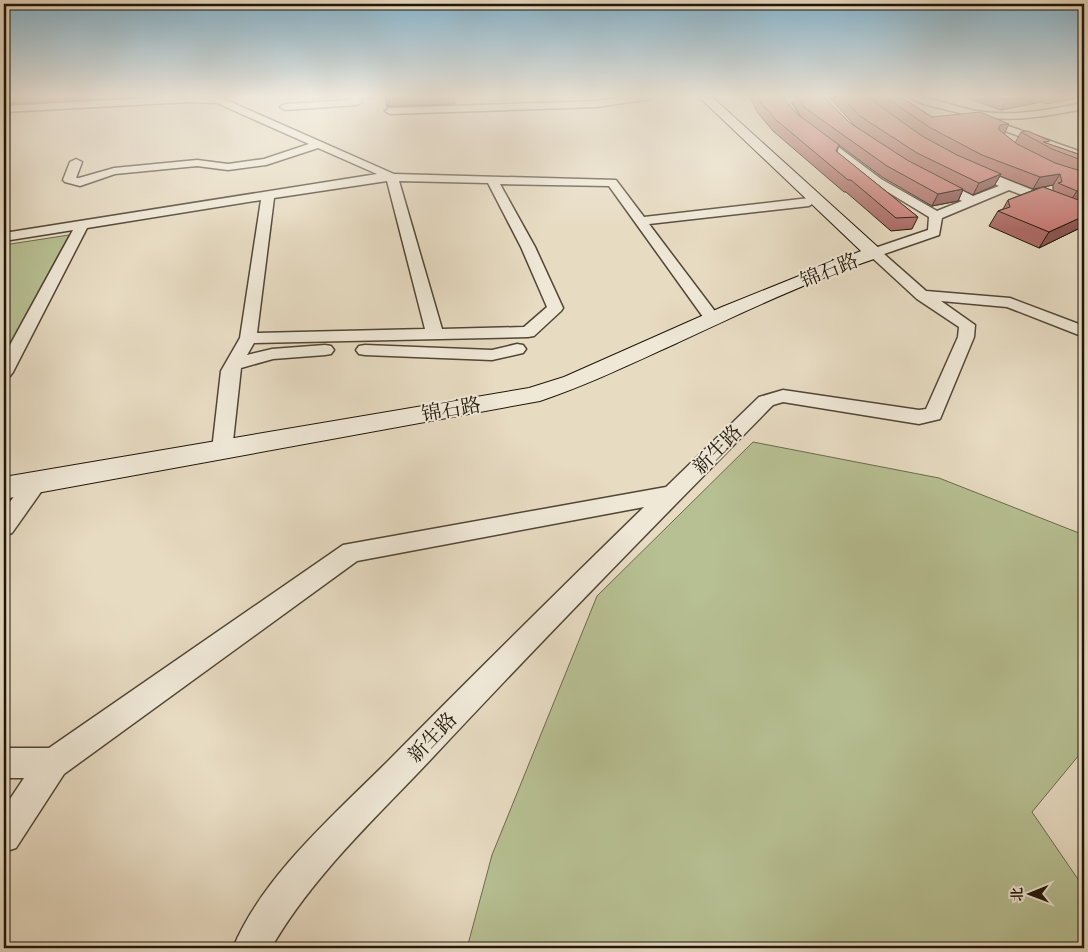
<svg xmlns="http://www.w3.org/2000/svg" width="1088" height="952" font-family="'IM FELL English','Noto Serif SC',serif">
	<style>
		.green { fill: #b7c093; stroke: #6b6a4e }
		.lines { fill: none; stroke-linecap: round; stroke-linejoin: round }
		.street-casing { stroke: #514636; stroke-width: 3 }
		.secondary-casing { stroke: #1f1508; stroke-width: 2 }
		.street { fill: #efe8d7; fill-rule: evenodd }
		.secondary { fill: #efe8d7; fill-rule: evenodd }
		.wall { fill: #ad6c67; stroke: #1f1508; fill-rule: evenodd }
		.shaded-wall { fill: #8d5854; stroke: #1f1508 }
		.building { fill: #c97d78; stroke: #1f1508 }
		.labels { text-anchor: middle; stroke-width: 4; stroke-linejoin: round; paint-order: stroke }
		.street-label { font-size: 20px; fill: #1f1508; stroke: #efe8d7 }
	</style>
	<rect width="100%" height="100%" fill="#e7dbc2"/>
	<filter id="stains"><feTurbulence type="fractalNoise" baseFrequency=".004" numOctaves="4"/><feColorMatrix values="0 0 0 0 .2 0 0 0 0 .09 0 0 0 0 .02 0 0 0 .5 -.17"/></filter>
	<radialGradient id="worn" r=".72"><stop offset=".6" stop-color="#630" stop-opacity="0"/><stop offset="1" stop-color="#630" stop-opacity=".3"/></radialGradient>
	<g class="green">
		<path d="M69,235L4,354V245Z"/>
		<path d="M753,442L939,478L1084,535V749L1032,812L1084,888V948H467L492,855L597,596Z"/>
	</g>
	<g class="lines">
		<defs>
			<g id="street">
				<path d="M189,96L222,98L394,174L616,180L644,217L809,198L815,202L809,206L649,224L720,318L718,321H706L609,186L500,184L535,247L563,308L561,311L534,336L528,337L254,343L247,355L272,349L325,345L331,346L334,350L331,354L325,355L273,359L241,368L232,450L229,455L222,457L215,455L212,450L221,371L240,338L261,200L87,228L13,372L10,376L4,378V356L73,230L4,241V233L377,174L318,148L266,165L228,170L197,166L115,174L80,186L65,182L63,180L70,162L76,159L82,162L76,178H79L114,168L197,160L228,164L264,159L309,144L217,103L189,102L4,112V106ZM387,181L425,329L257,333L274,198ZM399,181L488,183L521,247L547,307L524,327L442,329Z"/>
				<path d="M349,96H358L362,102L357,105L285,110L280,107L285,104L351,100Z"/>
				<path d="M631,96H655L651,99L597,107L390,114L385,111L390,108L597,101Z"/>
				<path d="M794,96H825L821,99L790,102L801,119L881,179L937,211L962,201L931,185L929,182L931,179H939L973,196L999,186L967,170L965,168L971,165L1057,200L1059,203L1053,207L1009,190L942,218L939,235L884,254L926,291L1010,298L1084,326V337L1007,307L941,301L975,325L974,337L940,419L919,424L783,402L773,405C659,521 545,637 434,756C377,817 313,875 271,948H233C262,877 335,814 389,760C473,675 558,591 644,507L357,561L64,774L16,848L4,852V808L24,778H4V748H49L343,545L666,487L759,397L783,390L919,410L926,409L958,337L959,327L917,299L867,253L869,250L928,230L929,217L873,183L795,123L783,109L779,100L781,98Z"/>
				<path d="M909,96C931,96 954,107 976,111C1014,117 1048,110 1084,103V109C1028,120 997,124 940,108C930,106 916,103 909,96Z"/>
				<path d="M989,119L1084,153V160L986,124V120Z"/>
				<path d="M517,344L523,345L526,349L523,353L492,360L365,355L359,354L356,350L359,346L365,345L492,350Z"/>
				<path d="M37,474L45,476L48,482L12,533L4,536V510L29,476Z"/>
			</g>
			<path id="secondary" d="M698,96H711L880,249L883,253L880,257C811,280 743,312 677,343C631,364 587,385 540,401L4,499V477L529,388L564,377L722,307L861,251Z"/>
		</defs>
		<use href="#street" class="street-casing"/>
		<use href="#secondary" class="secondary-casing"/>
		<use href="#street" class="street"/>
		<use href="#secondary" class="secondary"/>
	</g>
	<g class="wall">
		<path d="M4,96H167L4,104Z"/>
		<path d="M359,96H454L455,104L390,106L387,107L385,96L362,99Z"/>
		<path d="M749,96H783L784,99L797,114L802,118L793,104L795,96H823L850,123L891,150L856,127L828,96H899L932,117L1004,134L1015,143L1021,132L1049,144L1084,156V197L1077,200L1084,202V226L1039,248L989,226L998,211L1003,209L1008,200L1041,187L1033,189L1000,176L994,186L973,195L963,190L958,201L932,206L882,177L839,145L837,152L918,217L912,229L891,231L846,192H844L773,131L758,113ZM1053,185V191L1044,187Z"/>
		<path d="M961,96H1084L1046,104L1041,102L1001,110Z"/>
	</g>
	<g class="shaded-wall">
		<path d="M312,96H328L329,98L313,100Z"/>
		<path d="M362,96H388L390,106L387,107L385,96L362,99Z"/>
		<path d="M1028,96H1045L1041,102L1001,110L1006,100Z"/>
		<path d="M1050,96H1084V97L1046,104Z"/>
		<path d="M1009,124L1004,135L995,136L1000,125Z"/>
		<path d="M1001,174L994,186L973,195L979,183Z"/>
		<path d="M1060,174L1053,185L1033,189L1040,177Z"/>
		<path d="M1084,188V197L1069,203L1077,191Z"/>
		<path d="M963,189L958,201L932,206L938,194Z"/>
		<path d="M1084,216V226L1039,248L1049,232Z"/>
	</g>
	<g class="building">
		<path d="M757,96H782L784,99L797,114L839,145L836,151L918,217L896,218L851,180H848L776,120L761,103Z"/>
		<path d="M798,96H823L850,123L907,160L963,189L938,194L887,166L805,108Z"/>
		<path d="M841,96H866L922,136L957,155L1001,174L979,183L917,153L860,116Z"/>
		<path d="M884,96H899L932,117L980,112L1009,124L1000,125L998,129L1017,144L1055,163L1084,172V188L1077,191L1058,183L1062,182L1060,174L1040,177L982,155L929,127Z"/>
		<path d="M993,96H1028L1006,100Z"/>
		<path d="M1028,131L1050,141L1043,142L1084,156V161L1052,149L1021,132Z"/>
		<path d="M1043,187L1084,202V216L1049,232L998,211L1010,207L1008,200Z"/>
	</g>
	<linearGradient id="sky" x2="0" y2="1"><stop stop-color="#87b7d1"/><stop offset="0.42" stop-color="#f4efe4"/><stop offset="1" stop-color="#f4efe4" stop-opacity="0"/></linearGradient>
	<rect width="1088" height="229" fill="url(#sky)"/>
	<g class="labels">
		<g class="street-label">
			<text transform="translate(829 270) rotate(-22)" y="7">锦石路</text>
			<text transform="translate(451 409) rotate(-10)" y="7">锦石路</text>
			<text transform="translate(717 449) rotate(-45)" y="7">新生路</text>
			<text transform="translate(432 737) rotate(-46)" y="7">新生路</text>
		</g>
	</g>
	<rect width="1088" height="952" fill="none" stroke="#e7dbc2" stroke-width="20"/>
	<rect x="5" y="5" width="1078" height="942" fill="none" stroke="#1f1508" stroke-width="2.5"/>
	<rect x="10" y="10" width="1068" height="932" fill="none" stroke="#1f1508"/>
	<g transform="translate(1030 894) rotate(269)" stroke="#efe8d7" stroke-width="4" paint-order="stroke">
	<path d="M0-4L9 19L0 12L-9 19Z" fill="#1f1508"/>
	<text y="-8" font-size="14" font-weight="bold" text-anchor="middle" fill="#1f1508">北</text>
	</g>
	<rect width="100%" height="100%" filter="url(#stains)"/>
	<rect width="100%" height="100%" fill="url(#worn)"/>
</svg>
